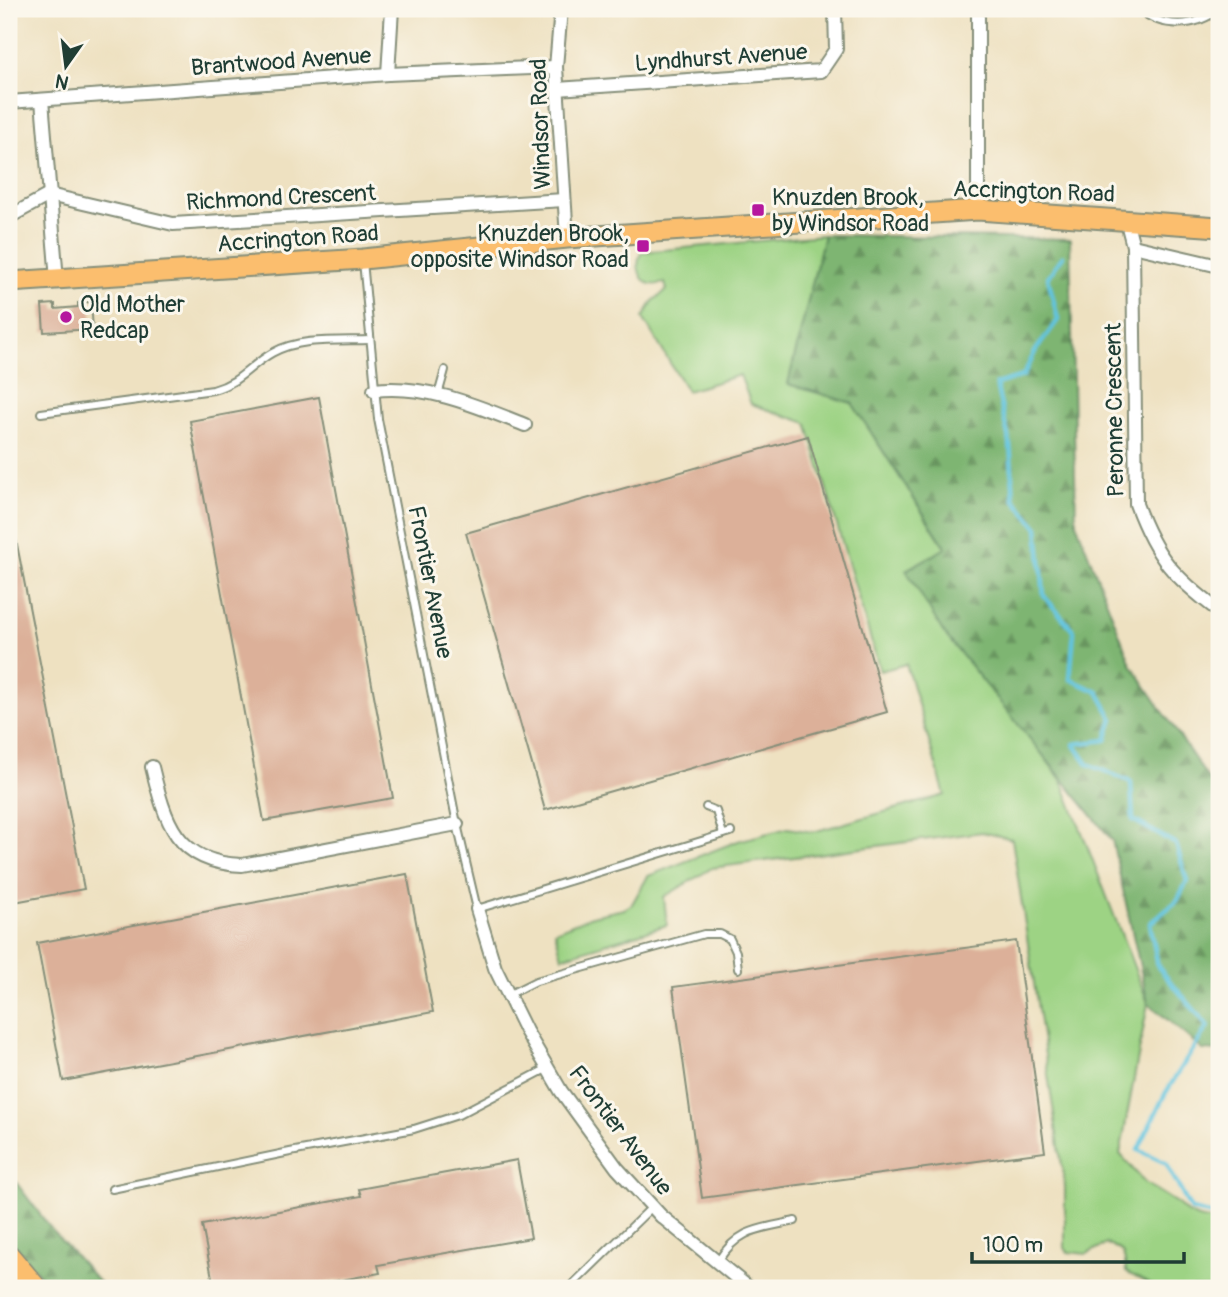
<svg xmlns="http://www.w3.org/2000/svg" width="1228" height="1297" font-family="Pangolin,sans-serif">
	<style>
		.grass { fill: #9dd384; stroke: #5e885c; stroke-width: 2 }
		.forest { fill: url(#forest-firs); stroke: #4e7953; stroke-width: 2 }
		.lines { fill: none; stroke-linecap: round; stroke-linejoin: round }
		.stream { stroke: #61c4df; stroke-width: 4.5 }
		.building { fill: #dcb099 }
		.service-casing { stroke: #868f7a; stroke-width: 10 }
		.minor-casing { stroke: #868f7a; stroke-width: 16 }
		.primary-casing { stroke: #868f7a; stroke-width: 23 }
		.motorway-casing { stroke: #868f7a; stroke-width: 24 }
		.service { stroke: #fff; stroke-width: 6 }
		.minor { stroke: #fff; stroke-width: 12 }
		.primary { stroke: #fbbe6e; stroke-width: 19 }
		.motorway { stroke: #fbbe6e; stroke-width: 21 }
		.poi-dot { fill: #b5179e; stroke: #fbf7ec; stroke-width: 2.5 }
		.labels { text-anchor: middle; stroke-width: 6; stroke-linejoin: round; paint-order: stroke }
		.street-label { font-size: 23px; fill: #1f3d34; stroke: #fbf7ec }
		.poi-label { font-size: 23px; fill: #1f3d34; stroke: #fbf7ec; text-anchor: start }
	</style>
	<defs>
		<pattern id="forest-firs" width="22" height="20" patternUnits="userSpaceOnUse" patternTransform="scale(1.75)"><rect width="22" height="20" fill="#7eb572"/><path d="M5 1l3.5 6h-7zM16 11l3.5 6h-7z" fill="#67945e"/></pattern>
	</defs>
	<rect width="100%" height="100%" fill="#fbf7ec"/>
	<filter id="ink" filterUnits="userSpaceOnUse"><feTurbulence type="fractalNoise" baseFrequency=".0143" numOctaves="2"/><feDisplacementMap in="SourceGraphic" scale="14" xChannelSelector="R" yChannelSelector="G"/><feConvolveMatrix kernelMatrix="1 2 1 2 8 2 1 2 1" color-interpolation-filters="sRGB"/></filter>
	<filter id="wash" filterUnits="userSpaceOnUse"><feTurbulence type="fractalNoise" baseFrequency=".00686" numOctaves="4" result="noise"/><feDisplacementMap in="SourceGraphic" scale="28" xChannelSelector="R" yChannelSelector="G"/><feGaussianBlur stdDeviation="1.57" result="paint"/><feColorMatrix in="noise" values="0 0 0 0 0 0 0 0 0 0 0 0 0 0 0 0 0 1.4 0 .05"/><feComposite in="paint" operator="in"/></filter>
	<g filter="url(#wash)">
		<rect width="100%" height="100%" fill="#eee1c1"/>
		<path class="grass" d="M824,235L788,384L852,403L946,549L906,570L1062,781L1148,1003L1120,1154L1145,1183L1178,1204L1187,1213L1198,1218L1219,1222V1288H1157L1126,1272C1125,1254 1124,1249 1106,1244L1087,1254L1068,1252L1065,1248V1186L1012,839L982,832L712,868L664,897L667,925L562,957L555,931L592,916L624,909L632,904L648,876L738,841L788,828L813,832L945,795L906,664L880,671L807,423L751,404L740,375L687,391L643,318L653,301L667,290L665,283C660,284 653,286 648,283C637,277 636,261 642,252Z"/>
		<g class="forest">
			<path d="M824,235L1070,239L1076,522L1131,664L1219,795V1051L1203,1050L1148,1003L1112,840L943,632L906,570L946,548L852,403L788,384Z"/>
			<path d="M9,1173L52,1230L104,1288H50L9,1238Z"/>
		</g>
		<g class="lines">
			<path class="stream" d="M1063,256L1048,277L1058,320L1036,350L1023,376L996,384L1010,444L1014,499L1038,528L1044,596L1074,631L1070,679L1098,692L1113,719L1106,740L1074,744L1088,764L1131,782L1133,820L1176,844L1187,881L1177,901L1150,923L1158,967L1208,1026L1165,1094L1138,1150L1166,1163L1191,1210L1219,1216"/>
		</g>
		<g id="blocks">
			<g class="building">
				<path d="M91,302L93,329L44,332L42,305L55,304V309L78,307V303Z"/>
				<path d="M319,397L393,798L264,821L190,421Z"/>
				<path d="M808,436L887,712L545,810L466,533Z"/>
				<path d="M14,529L84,889L9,903V530Z"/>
				<path d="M407,874L433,1012L63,1081L37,943Z"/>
				<path d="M1016,941L1045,1152L702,1198L673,987Z"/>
				<path d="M517,1160L531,1238L378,1265L380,1273L297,1288H214L202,1225L361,1196L359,1189Z"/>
			</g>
		</g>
	</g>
	<g filter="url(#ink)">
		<use href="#blocks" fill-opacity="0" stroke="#868f7a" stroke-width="2"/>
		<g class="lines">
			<defs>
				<g id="service">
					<path d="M1139,9C1162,29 1196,28 1219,9"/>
					<path d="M363,261L378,419L457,824L477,909L731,832"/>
					<path d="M438,395L445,370"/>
					<path d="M41,413L213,390C241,382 249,366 272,353C300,337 339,341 370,340"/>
					<path d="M706,807L716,811L723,834"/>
					<path d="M508,995L536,981L704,934H720L730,939L736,952L738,969"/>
					<path d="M112,1189L290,1152L414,1129L458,1115L548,1068"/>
					<path d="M718,1261C739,1228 759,1229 795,1221"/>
					<path d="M569,1288L652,1207"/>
				</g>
				<g id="minor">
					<path d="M561,9L556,67L567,238"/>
					<path d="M978,9V210"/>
					<path d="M388,74L392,9"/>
					<path d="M557,89L821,71L836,49L835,9"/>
					<path d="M42,100L57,280"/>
					<path d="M9,102L388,74L556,67"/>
					<path d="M9,217L49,195L173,224L564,200"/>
					<path d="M1126,219L1133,246L1136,504C1156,558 1174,577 1219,611"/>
					<path d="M1133,246L1219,266"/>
					<path d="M374,390C427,384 477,406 525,425"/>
					<path d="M152,767C165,821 176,863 242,865L457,824"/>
					<path d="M477,909L495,968L526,1031L561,1091L617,1168L661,1216L749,1288"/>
				</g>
				<path id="primary" d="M9,282L363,259L567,238L978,210L1219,227"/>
				<path id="motorway" d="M9,1256L36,1288"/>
			</defs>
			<use href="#service" class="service-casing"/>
			<use href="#minor" class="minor-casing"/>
			<use href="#primary" class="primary-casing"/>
			<use href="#motorway" class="motorway-casing"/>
			<use href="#service" class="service"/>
			<use href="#minor" class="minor"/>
			<use href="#primary" class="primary"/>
			<use href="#motorway" class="motorway"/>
		</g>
	</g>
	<g class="poi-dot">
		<rect x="751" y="203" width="14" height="14" rx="3.5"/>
		<rect x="636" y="239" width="14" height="14" rx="3.5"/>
		<circle cx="66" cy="317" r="7"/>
	</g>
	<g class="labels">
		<g class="street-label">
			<text transform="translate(721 57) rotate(-4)" y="8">Lyndhurst Avenue</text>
			<text transform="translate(281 61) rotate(-4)" y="8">Brantwood Avenue</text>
			<text transform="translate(540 124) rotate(-92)" y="8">Windsor Road</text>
			<text transform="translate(1034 191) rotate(2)" y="8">Accrington Road</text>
			<text transform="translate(281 197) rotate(-3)" y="8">Richmond Crescent</text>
			<text transform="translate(298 238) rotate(-4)" y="8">Accrington Road</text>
			<text transform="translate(1114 410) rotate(-91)" y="8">Peronne Crescent</text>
			<text transform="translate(431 582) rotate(79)" y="8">Frontier Avenue</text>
			<text transform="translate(621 1130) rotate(53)" y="8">Frontier Avenue</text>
		</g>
		<g class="poi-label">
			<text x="772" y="205">Knuzden Brook,<tspan x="772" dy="26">by Windsor Road</tspan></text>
			<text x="629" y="241" text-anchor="end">Knuzden Brook,<tspan x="629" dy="26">opposite Windsor Road</tspan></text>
			<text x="80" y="312">Old Mother<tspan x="80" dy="26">Redcap</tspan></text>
		</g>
	</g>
	<rect width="1228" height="1297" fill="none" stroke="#fbf7ec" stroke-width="35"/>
	<g transform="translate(66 66) rotate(194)" stroke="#fbf7ec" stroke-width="5" paint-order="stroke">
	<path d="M0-5L12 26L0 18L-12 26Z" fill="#1f3d34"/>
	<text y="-10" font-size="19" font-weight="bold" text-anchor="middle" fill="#1f3d34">N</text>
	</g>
	<path d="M972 1252v10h212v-10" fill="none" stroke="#1f3d34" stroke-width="3.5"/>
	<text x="983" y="1252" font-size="21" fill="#1f3d34" stroke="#fbf7ec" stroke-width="5" paint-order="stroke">100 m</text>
</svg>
